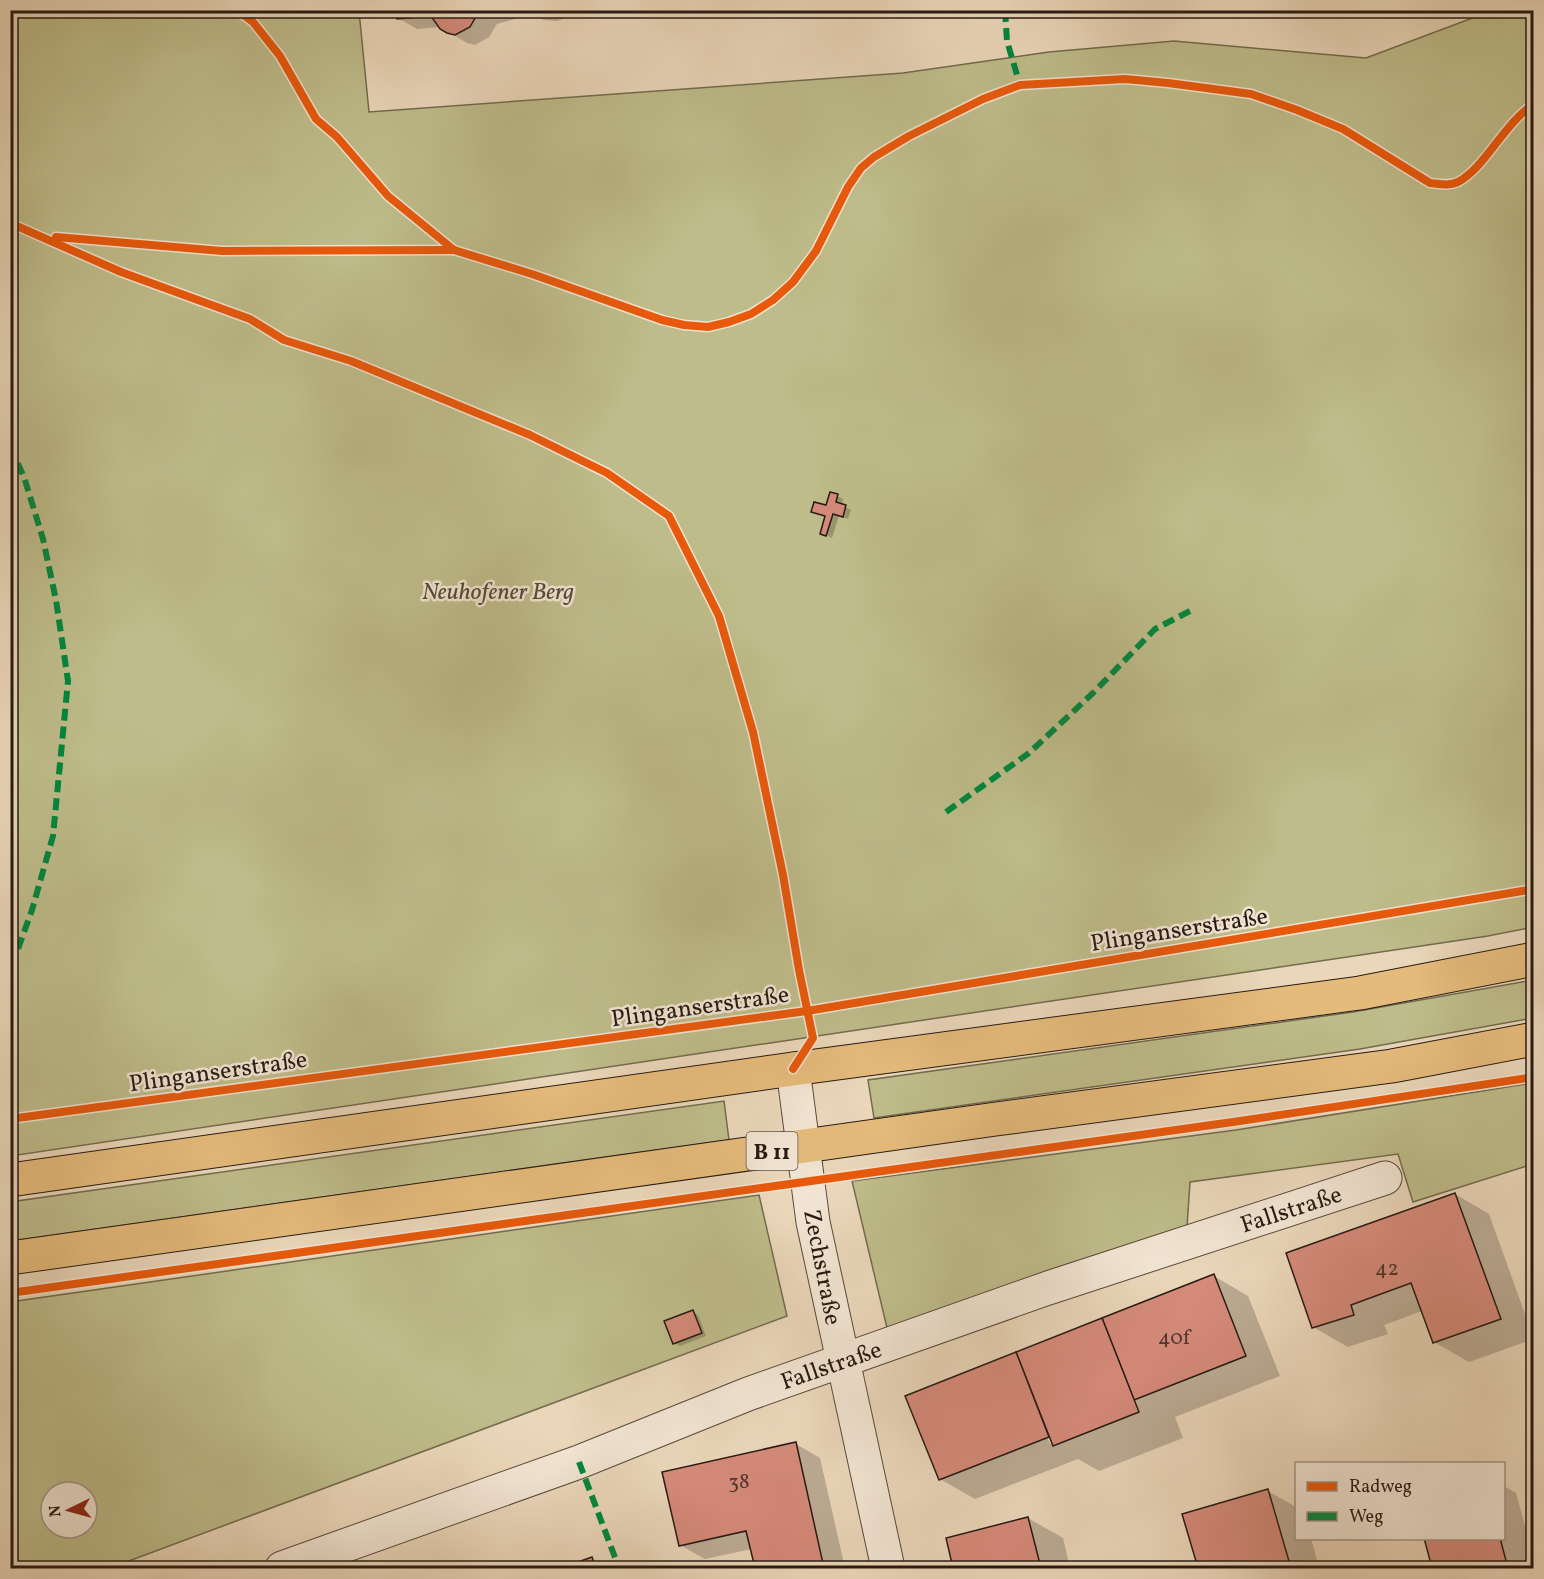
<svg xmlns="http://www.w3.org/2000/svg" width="1544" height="1579" font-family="Vollkorn,serif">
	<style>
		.green { fill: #bebc8a; stroke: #726b4e; stroke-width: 1.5; fill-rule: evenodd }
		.shadow { fill: #0003; fill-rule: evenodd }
		.building { fill: #d58a7a; stroke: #271a13; stroke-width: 1.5 }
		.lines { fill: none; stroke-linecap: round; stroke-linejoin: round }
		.minor-casing { stroke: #58493c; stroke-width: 35 }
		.major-casing { stroke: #271a13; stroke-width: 35 }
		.minor { stroke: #f1e4d2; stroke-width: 33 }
		.major { stroke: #e5bb7c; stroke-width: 33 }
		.quiet { stroke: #00873e; stroke-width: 6; stroke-dasharray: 12 6; stroke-linecap: butt }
		.cycleway-casing { stroke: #f1e4d2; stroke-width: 11 }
		.cycleway { stroke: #e8590c; stroke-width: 8 }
		.labels { text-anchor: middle; stroke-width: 5; stroke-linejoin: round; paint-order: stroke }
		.number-label { font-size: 21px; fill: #52362d }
		.shield { fill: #f1e4d2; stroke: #64574c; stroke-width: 1.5 }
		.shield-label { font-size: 22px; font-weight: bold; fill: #271a13 }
		.park-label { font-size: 24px; font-style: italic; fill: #544b37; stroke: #f1e4d2 }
		.street-label { font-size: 24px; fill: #271a13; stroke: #f1e4d2 }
	</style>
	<rect width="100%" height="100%" fill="#ead6b9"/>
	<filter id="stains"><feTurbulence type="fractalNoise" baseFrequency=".00333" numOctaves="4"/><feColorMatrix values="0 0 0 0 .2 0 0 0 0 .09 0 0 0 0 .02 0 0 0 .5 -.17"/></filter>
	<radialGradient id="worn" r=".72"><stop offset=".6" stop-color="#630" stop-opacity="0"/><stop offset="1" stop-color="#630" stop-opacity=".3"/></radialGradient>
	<g class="green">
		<path d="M10,11H359L369,112L903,73L1049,52L1174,41L1366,58L1491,11H1533V927L1488,936L11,1156Z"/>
		<path d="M1533,980V1018L1360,1049L874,1118L868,1080L1353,1012Z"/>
		<path d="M1533,1083V1164L1413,1202L1398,1154L1190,1182L1187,1227L888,1332L852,1181L1236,1130Z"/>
		<path d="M724,1101L729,1140L11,1241L10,1202Z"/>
		<path d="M759,1195L787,1316L110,1568H11L10,1302ZM51,1492H87V1528H51Z"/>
	</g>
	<g class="shadow">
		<path d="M398,10H568L563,19L557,21L544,20L531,12L515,19L497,24L489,37L475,45L467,43L440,27L417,29L398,18Z"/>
		<path d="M837,496L843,499L842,505L851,510L848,519L839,516L832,538L822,533L827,517L813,512L827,507Z"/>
		<path d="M1455,1194L1489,1214L1534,1339L1469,1362L1434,1342L1422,1311L1384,1325L1388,1334L1348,1347L1313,1327Z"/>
		<path d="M1214,1276L1248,1296L1280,1376L1175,1417L1183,1438L1099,1471L1078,1459L975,1499L940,1479L907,1396ZM1025,1381H1029L1053,1443L1050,1444Z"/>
		<path d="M692,1312L698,1315L706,1336L680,1346L674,1343Z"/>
		<path d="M796,1444L820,1458L845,1568H756L752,1549L705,1559L680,1545Z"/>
		<path d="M1504,1486L1516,1493L1534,1558V1568H1433L1425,1538H1504Z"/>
		<path d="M1268,1491L1296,1507V1538H1311L1319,1568H1199L1184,1515Z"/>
		<path d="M1028,1518L1063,1538L1070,1568H955L948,1539Z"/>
		<path d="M591,1559L608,1568H565Z"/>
	</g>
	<g class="building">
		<path d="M397,10H490L478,13L470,27L455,35L447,33L440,29L431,16L397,19Z"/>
		<path d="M830,492L838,494L836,502L846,505L843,517L833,514L826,536L820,534L825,516L811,512L814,502L826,505Z"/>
		<path d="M1455,1193L1501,1319L1433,1343L1411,1283L1351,1305L1354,1315L1312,1328L1286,1253Z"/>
		<path d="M1214,1274L1246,1356L1134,1400L1102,1318Z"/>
		<path d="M693,1310L702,1333L673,1344L664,1321Z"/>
		<path d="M1102,1318L1139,1412L1053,1446L1016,1352Z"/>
		<path d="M1016,1352L1049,1437L939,1480L905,1396Z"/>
		<path d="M796,1442L824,1568H755L746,1531L679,1546L662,1472Z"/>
		<path d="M1268,1489L1291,1568H1198L1182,1514Z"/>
		<path d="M1028,1517L1041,1568H953L946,1538Z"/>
		<path d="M1424,1538H1500L1508,1568H1432Z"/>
		<path d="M592,1557L596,1568H561Z"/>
	</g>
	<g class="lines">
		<defs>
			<g id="minor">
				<path d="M793,1069L813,1222L888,1568"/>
				<path d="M282,1568L579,1462L748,1394L1048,1288L1385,1178"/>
			</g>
			<g id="major">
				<path d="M10,1180L793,1069L1360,993L1534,959"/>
				<path d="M10,1258L996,1119L1392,1066L1534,1039"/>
			</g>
		</defs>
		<use href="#minor" class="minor-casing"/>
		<use href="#major" class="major-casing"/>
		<use href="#minor" class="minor"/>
		<use href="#major" class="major"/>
		<g class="quiet">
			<path d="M1005,10L1007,41L1020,85"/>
			<path d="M10,13L19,10"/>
			<path d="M10,447L24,477L43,539L56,600L68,681L53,836L32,910L10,971"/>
			<path d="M946,812L1029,753L1093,693L1155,629L1190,611"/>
			<path d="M579,1462L619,1568"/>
		</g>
		<defs>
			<g id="cycleway">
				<path d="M237,10L253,22L280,56L316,119L337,137L388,196L454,250L532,274L662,320L684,325L708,327L729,322L751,314L773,300L793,282L816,251L848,187L861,168L874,157L909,136L983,99L1020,85L1125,79L1168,83L1251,94L1297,110L1343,129L1430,183C1440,184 1449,186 1458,182C1485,168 1504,123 1534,104"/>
				<path d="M10,223L121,272L250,319L284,340L351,361L530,435L607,473L669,516L719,616L753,732L783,875L799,970L813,1038L793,1069"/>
				<path d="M56,237L222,251L454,250"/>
				<path d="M10,1119L807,1011L1534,889"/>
				<path d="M10,1293L1233,1122L1534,1077"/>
			</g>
		</defs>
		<use href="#cycleway" class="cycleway-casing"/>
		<use href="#cycleway" class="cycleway"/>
	</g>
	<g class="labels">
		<g class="number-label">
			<text x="1387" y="1275">42</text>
			<text x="1174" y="1344">40f</text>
			<text x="739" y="1488">38</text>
		</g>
		<rect class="shield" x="746.5" y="1132" width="51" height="38" rx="4.5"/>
		<g class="shield-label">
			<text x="772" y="1159">B 11</text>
		</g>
		<g class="park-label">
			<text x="498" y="599">Neuhofener Berg</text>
		</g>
		<g class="street-label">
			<text transform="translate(1179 929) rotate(-9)" y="8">Plinganserstraße</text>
			<text transform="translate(700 1006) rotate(-8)" y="8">Plinganserstraße</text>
			<text transform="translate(218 1071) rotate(-8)" y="8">Plinganserstraße</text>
			<text transform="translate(1291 1209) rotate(-18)" y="8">Fallstraße</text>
			<text transform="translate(823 1267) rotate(79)" y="8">Zechstraße</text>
			<text transform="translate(831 1365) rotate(-19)" y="8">Fallstraße</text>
		</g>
	</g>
	<rect width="1544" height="1579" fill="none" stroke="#ead6b9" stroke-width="36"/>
	<rect x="12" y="12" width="1520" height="1555" fill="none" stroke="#271a13" stroke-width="3"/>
	<rect x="18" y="18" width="1508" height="1543" fill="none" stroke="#271a13" stroke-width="1.5"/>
	<rect x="1295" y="1462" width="210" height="78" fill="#f1e4d2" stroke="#a09386" stroke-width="1.5"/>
	<rect x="1307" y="1482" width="30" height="9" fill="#e8590c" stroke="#a09386" stroke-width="1.5"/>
	<text x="1349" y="1492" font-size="18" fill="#271a13">Radweg</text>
	<rect x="1307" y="1512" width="30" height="9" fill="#00873e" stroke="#a09386" stroke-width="1.5"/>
	<text x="1349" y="1522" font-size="18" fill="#271a13">Weg</text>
	<g transform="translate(69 1510) rotate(265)"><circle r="28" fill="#f1e4d2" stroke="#a09386" stroke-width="1.5"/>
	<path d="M0-4.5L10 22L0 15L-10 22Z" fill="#8f2418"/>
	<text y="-9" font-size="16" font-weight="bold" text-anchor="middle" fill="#271a13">N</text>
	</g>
	<rect width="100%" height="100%" filter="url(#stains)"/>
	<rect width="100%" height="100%" fill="url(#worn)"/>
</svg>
